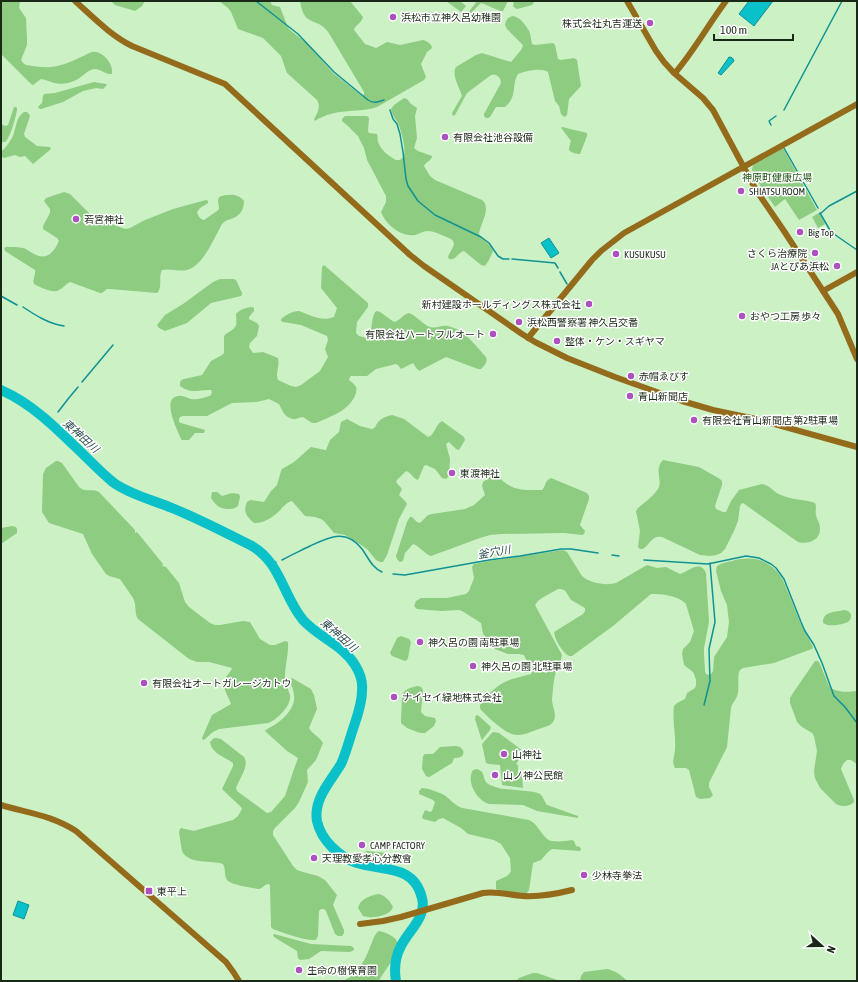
<svg xmlns="http://www.w3.org/2000/svg" width="858" height="982" font-family="'Asap Condensed','Noto Sans JP',sans-serif">
	<style>
		.green { fill: #8dcc81 }
		.water { fill: #0ac0c9; stroke: #0f9294 }
		.lines { fill: none; stroke-linecap: round; stroke-linejoin: round }
		.stream { stroke: #0f9294; stroke-width: 1.5 }
		.river { stroke: #0ac0c9; stroke-width: 10 }
		.secondary { stroke: #936b1a; stroke-width: 6 }
		.poi-dot { fill: #ac52be; stroke: #fff; stroke-width: 1.5 }
		.labels { text-anchor: middle; stroke-width: 3; stroke-linejoin: round; paint-order: stroke }
		.poi-label { font-size: 10px; fill: #1a2817; stroke: #fff; text-anchor: start }
		.park-label { font-size: 10px; fill: #245919; stroke: #fff }
		.water-label { font-size: 11px; font-style: italic; fill: #2e4d4f; stroke: #fff }
	</style>
	<rect width="100%" height="100%" fill="#ccf1c5"/>
	<g class="green">
		<path d="M1,1H20L19,8L26,18L27,40V45L21,60L23,63L26,65C34,66 43,68 51,67C60,66 72,62 81,57C84,56 88,53 92,52C102,50 114,64 112,74C106,75 101,69 94,69C88,70 83,76 78,79C71,83 62,85 54,83C49,81 46,80 41,79L33,85L31,84L1,54Z"/>
		<path d="M111,1H145L142,6L135,11L115,5Z"/>
		<path d="M219,1H270L272,5L280,7L287,25L289,29L306,43L333,73L362,96L364,95V92L330,35C327,30 324,27 319,24C314,22 308,20 305,16C302,12 301,6 300,1H350L363,17C362,23 355,25 354,30L365,44L376,48L387,42L400,45L423,40C427,41 432,44 432,48L427,52L421,64L426,77L424,80L377,107C354,114 337,107 315,121L314,119C318,112 321,107 317,100L287,73L281,56L263,38L238,29L231,12L228,8Z"/>
		<path d="M446,1H460L466,6L461,12Z"/>
		<path d="M477,1H508L503,11H500L484,4L481,3L469,15L468,13Z"/>
		<path d="M514,1H535L532,5L517,9L515,8L513,6Z"/>
		<path d="M513,16C520,17 526,25 529,31C531,35 531,40 532,44L535,45L553,43L555,45L558,59L561,60L574,58L577,60L581,86L569,99L567,115L565,117L563,116L561,114L559,106L555,101L548,72C541,67 525,71 518,74C511,86 518,96 505,107H496L490,117L488,118H486L484,116V114L501,83C501,77 496,73 491,75L467,93L455,115L453,116L452,113L462,96C460,88 451,75 456,67L476,55L482,53L511,62L521,50L523,46L522,44L507,29L505,25C506,20 508,17 513,16Z"/>
		<path d="M94,82L106,84L107,85L103,89L96,88L83,91L63,102L41,109L38,108C39,105 40,105 42,103C43,100 42,97 44,94L55,93Z"/>
		<path d="M404,98L407,99L411,104L417,108L415,116L417,138L414,148L418,151L432,156C432,161 425,162 424,166L430,176L435,180L482,200C492,208 480,224 479,234C483,241 490,243 493,251L489,260L485,266L481,265L464,251C458,252 456,261 449,259L448,257C450,250 458,244 451,239C444,236 435,231 427,231C423,231 419,234 415,235C401,237 386,225 381,212L386,202V196L367,160L364,148L358,136L349,127L342,121V119L345,116H367L369,118L368,131L369,133L377,134C378,137 377,141 379,144C381,150 390,157 396,160H400C402,158 403,157 404,155C406,148 401,130 398,123C395,118 392,115 391,109L394,105Z"/>
		<path d="M14,107H16L17,108V110C16,116 10,139 5,142C4,142 3,142 2,142L1,124L5,126L8,125Z"/>
		<path d="M24,112H27L29,114L30,116L24,134L25,137L37,146L50,147L51,149L33,164L25,156L20,157L15,155L4,158L1,156V152C6,147 10,142 13,136C16,128 16,117 24,112Z"/>
		<path d="M562,127L587,133V136L580,154C577,154 571,153 569,150C569,148 570,143 571,141L562,129L561,128Z"/>
		<path d="M783,148L817,210L799,220L785,199L775,207L761,187L752,170L753,165Z"/>
		<path d="M64,192L70,194L95,219L102,220L122,228L126,229L130,228L145,220L173,209L206,200L208,201V203L200,208L197,212C198,216 200,219 204,220L217,211L219,209L218,200L219,197C227,194 238,193 244,201C244,210 240,216 231,219C227,220 225,221 222,224C214,238 204,265 187,270C179,272 170,268 162,270C158,277 163,287 157,293L110,289H107L102,293H100L70,282C66,284 63,288 59,290C54,294 39,287 34,284C32,280 36,275 35,270L5,251L4,248C7,246 9,247 13,247C16,247 19,247 23,248C27,249 30,252 34,254C47,261 54,252 59,241L57,238L43,229V226L50,213V209L44,201L46,198Z"/>
		<path d="M819,213L825,224L818,228L812,217Z"/>
		<path d="M324,265L368,303V307L357,322L356,333L359,336L366,338C374,332 370,321 375,312L377,311L380,312L394,322C400,321 403,314 409,313C417,316 422,324 430,327C435,329 442,325 448,326C465,330 475,345 486,357C488,362 484,366 481,369H478L446,357L421,370L420,371L417,369L413,363L401,369L398,365L396,364L376,369L367,376H351L350,377L349,380C351,382 355,384 356,387C357,389 356,391 356,393C350,411 331,416 316,423H312L303,417C300,417 296,420 293,419C285,418 282,410 279,404L269,399L257,402L232,403L207,416H183L180,417L179,419V422L181,423L205,430L204,433H195L189,440H182L181,439C178,431 160,397 179,396C183,395 187,398 191,399C197,400 203,398 209,396L211,395L212,392L211,390C199,389 192,395 180,386C180,382 180,380 184,379L202,375L211,361L222,355L224,353V336C227,332 235,330 236,325C237,321 236,317 236,314C239,310 247,307 252,307L254,308V311L249,317V319L257,323L259,326L257,336L250,343L249,347L253,353L263,352L278,358C280,366 275,373 278,380L291,386L296,387L301,385L320,371L328,357L325,349L328,340L327,336L301,325L283,322L281,321V319C286,315 292,311 299,311C310,315 322,322 334,317L337,308L321,288L322,267Z"/>
		<path d="M220,279H233L236,280L242,293V295L241,296L211,303L187,323L165,331L159,328L157,325L165,315L183,304L213,282Z"/>
		<path d="M392,415L404,419L428,437C435,435 435,425 442,421L464,437L465,440L459,450L456,449L449,442L446,444L450,459L449,476L446,479L442,478L435,469L426,465L424,466L418,480C413,479 411,472 406,471L397,480L396,482L402,489L399,495L405,501L407,504L399,519L387,555L383,562H380L376,560L367,549L355,541L345,535L334,533L324,521L321,519L315,517L305,516L292,501C286,502 282,509 277,513C272,518 261,524 254,523C246,516 243,512 247,502L250,500L264,502L271,491L277,485L281,471L282,469L294,462L311,447L325,450H326L330,440L339,432L341,422L347,419L360,426L372,429C377,427 375,425 379,421C382,418 387,416 392,415Z"/>
		<path d="M663,460L699,467L720,479L722,481V485L715,506L716,509L723,512H726L731,501L739,490L762,484C770,485 773,492 781,495C791,500 804,499 815,503C817,507 815,511 816,515C817,520 820,523 820,528C821,540 808,545 798,542L743,503L741,504L740,506L738,521L734,531L725,549L721,553L716,555L710,556L700,555L662,537C652,535 650,544 643,549H640L638,547L640,531L636,511L638,508C644,503 656,494 659,487C662,480 654,469 663,460Z"/>
		<path d="M56,461H58L62,463L79,487C85,493 92,488 99,492L135,530V533L137,532L163,564L162,566L166,567L179,583L185,602L189,607L210,623L215,625H220L243,621L250,622L260,639L270,645H275L285,641L288,642C289,653 285,665 285,676C285,683 288,689 290,695C292,705 277,720 268,723L219,729L213,732L205,739L203,740L202,738L212,715L231,704C229,697 220,685 225,679C227,674 231,672 232,668L209,662H197L189,659L138,619C134,613 137,605 133,598L120,579L109,576L106,574L92,554L83,534L49,523L42,512L43,474L46,468Z"/>
		<path d="M494,474C499,476 502,481 507,484C517,491 529,490 542,490C546,486 545,480 551,478L587,493L589,496V499L580,525L585,531L584,534L582,535L564,533L501,534L490,535L480,538L431,556C424,554 420,546 413,544L405,553L403,561L400,562L397,559L396,556L407,522L410,517H412L417,522L420,523L428,515L432,514L465,509L474,505L485,495L482,486L483,482Z"/>
		<path d="M212,492H217L222,496L232,493L239,494L240,497L238,506C234,509 232,509 228,509C219,509 216,505 211,498Z"/>
		<path d="M12,526L16,527L17,529V533L1,544V528Z"/>
		<path d="M563,550L567,552L582,576C589,583 607,586 616,583L647,565L657,568L666,567L680,574C688,572 700,559 706,573L709,622L704,648V655L705,671L706,674L709,675L711,674L713,671L714,657L727,637L729,622L727,605L721,591L716,571L717,566C722,563 727,562 732,561C754,555 771,560 783,580L800,622L813,647L812,649L809,650L774,663L743,668L740,670L739,672C737,679 740,688 737,696C736,700 732,703 731,708L727,747L709,783V787L713,795L710,798L700,799L696,797L689,770L686,768H675C671,761 675,756 675,749C676,735 672,720 674,706L677,703L685,699L687,693L695,688L696,685V680L694,674L693,672L684,665L682,654L683,649L690,642L694,631L686,604C678,595 662,594 651,594L613,626L572,656H569C562,652 555,640 554,632L583,614L585,611V608L571,600L566,592L564,590L561,589H558C550,594 540,597 535,605L562,655C561,662 557,668 555,675C553,683 553,691 552,699C552,706 557,715 554,720C552,726 544,727 539,729C533,731 525,735 518,735C507,736 489,718 481,710L480,708V705C487,694 499,683 512,679C518,677 525,676 531,674L532,671L524,655L519,654H508L495,649L483,634L481,623L462,611L459,610L441,611L417,609L414,606L416,601L421,598H447L466,594L469,591L474,578L472,567L474,564L489,561Z"/>
		<path d="M844,610L848,611L851,614C851,617 851,619 849,621C847,624 829,627 825,624C824,624 823,623 823,622C823,611 836,612 844,610Z"/>
		<path d="M401,636L409,639L411,642L408,658L407,660L405,661L392,656L390,653L397,638Z"/>
		<path d="M815,661H818L820,664L829,686C835,693 848,692 857,691V764L851,760H847L843,764L841,769L854,800V802C850,807 841,807 836,804L820,788L815,778L814,771L817,751L814,736L812,733L802,727L797,722L790,703V698L793,693Z"/>
		<path d="M292,678L311,689L314,695L317,709L309,728C312,734 320,737 323,743L316,760L307,770L308,782L299,802L295,808L275,828L273,831V835L293,866L297,870L303,872L318,876L325,880L337,895L333,905L344,930V933L342,936H338L335,934L326,911L324,909H321L319,911L318,936L316,940C306,941 283,933 273,929L271,927V924L270,886V885L268,884C264,885 263,888 259,889C253,888 231,885 227,880C224,876 226,869 223,864C212,860 189,865 182,851L179,832L180,829L181,828L194,831L197,830L233,820L238,816L242,809L241,807L222,789L233,766V763C225,757 211,753 210,742L214,738H217L221,739L244,757C250,766 239,779 236,788L237,791L267,813L271,812L285,796L293,772L298,758L287,751L265,731L267,729C277,725 293,712 294,700C295,693 292,687 290,681L291,679Z"/>
		<path d="M417,686C420,686 422,687 423,690L421,712L425,716L435,718L436,721L434,726L425,733H421L417,732L407,728L401,723V719L402,696C404,689 409,688 417,686Z"/>
		<path d="M476,715L479,716L491,727L490,730L482,740L481,738L475,719Z"/>
		<path d="M493,732L499,733L523,751V754L516,764L518,765V775H522L523,788L502,785L500,765L489,764L486,763L482,744L491,734Z"/>
		<path d="M456,746L460,747L463,750C465,757 460,758 454,758L452,763L431,776L429,777L426,776L422,769L423,756L425,754H433L440,747Z"/>
		<path d="M477,769C487,772 481,781 490,785C495,787 500,789 505,789C512,790 535,791 540,794C543,796 544,801 547,805L578,816V818L537,811L523,805L489,804C476,800 466,781 473,770Z"/>
		<path d="M422,788C428,788 438,792 444,795C450,799 454,805 462,808L529,820C539,824 543,840 552,841C559,842 566,841 572,840L574,841L576,846L580,847L581,849L580,851L552,849L548,852L541,860L533,863L529,890L526,894L498,890L496,889V881L507,876L510,873L511,871L510,858L501,844L494,840L468,834L461,828L443,818L439,819L435,822L423,819L422,817L425,810L430,812L432,811L435,802L433,800L419,794V791Z"/>
		<path d="M367,851L387,853L388,854L389,856L387,858H386L367,855L364,853L365,852Z"/>
		<path d="M378,894C385,895 390,901 393,907C390,916 372,919 363,916L358,908C360,899 369,896 378,894Z"/>
		<path d="M379,931C384,932 396,936 397,942C401,952 383,972 379,981H343C357,975 365,961 370,947C373,941 374,934 379,931Z"/>
		<path d="M274,934L311,944L351,946L354,948V950L350,952L321,951L309,959L300,960L298,958L297,951L274,937L273,935Z"/>
		<path d="M607,969C616,971 621,975 627,981H580L581,976L584,972Z"/>
		<path d="M533,973H537L560,981H516L519,978Z"/>
	</g>
	<g class="water">
		<path d="M749,1H773L754,26L739,14Z"/>
		<path d="M729,57C732,57 733,58 734,61L721,75L718,73Z"/>
		<path d="M549,238L559,253L551,258L541,243Z"/>
		<path d="M18,901L29,905L24,919L13,915Z"/>
	</g>
	<g class="lines">
		<g class="stream">
			<path d="M256,1L298,34L334,72L368,100C374,104 378,102 384,100"/>
			<path d="M390,110L393,119L397,124L400,134L403,152L406,179L408,186L418,201L435,215L481,237L489,243L498,256L503,259H509"/>
			<path d="M784,110L842,1"/>
			<path d="M771,125L769,121L776,116"/>
			<path d="M784,148L818,208"/>
			<path d="M820,213L831,232L857,250"/>
			<path d="M820,214L829,206L857,191"/>
			<path d="M512,259L555,263L558,268"/>
			<path d="M560,272L567,284"/>
			<path d="M1,296L17,305"/>
			<path d="M23,307C35,315 49,324 64,326"/>
			<path d="M82,382L113,345"/>
			<path d="M58,412L68,399L78,387"/>
			<path d="M612,555L619,556"/>
			<path d="M282,560C291,555 300,551 310,546C329,537 346,528 362,549C368,557 372,568 382,572"/>
			<path d="M644,560L708,564L746,556L759,558L771,564L776,568L784,579L801,622L805,631L814,645L822,663L834,696L845,707L857,723"/>
			<path d="M272,564L276,562"/>
			<path d="M393,574L405,575L489,560L520,556L561,549H571L598,553"/>
			<path d="M704,705L710,681L709,649L715,622L710,563"/>
			<path d="M396,979L399,980"/>
		</g>
		<path class="river" d="M1,390C35,405 60,432 87,458C95,466 104,475 114,483C131,495 153,500 172,508C199,519 226,533 252,546C281,563 283,596 303,620C318,637 343,645 355,665C360,673 363,682 362,691C362,704 357,717 353,729C349,741 346,753 341,764C331,781 313,799 317,821C321,840 339,857 357,863C382,871 414,864 422,898C427,917 409,930 401,946C395,957 394,969 396,981"/>
		<g class="secondary">
			<path d="M75,1C93,17 110,35 132,46L225,84L410,255L424,266L522,334L535,342L567,358L615,377L682,401L713,410L756,419L857,447"/>
			<path d="M627,1L656,51L664,62L674,73L703,98L713,110L756,190L784,231L838,314L857,359"/>
			<path d="M675,73C694,51 708,25 726,1"/>
			<path d="M823,291L857,272"/>
			<path d="M528,338L592,260L601,251L624,233L857,104"/>
			<path d="M1,805C28,813 51,815 76,831L226,962L234,973L239,981"/>
			<path d="M360,924L383,921L401,917L483,893C497,891 509,895 523,896C540,897 556,894 572,890"/>
		</g>
	</g>
	<g class="poi-dot">
		<circle cx="393" cy="17" r="4"/>
		<circle cx="650" cy="23" r="4"/>
		<circle cx="445" cy="137" r="4"/>
		<circle cx="741" cy="191" r="4"/>
		<circle cx="76" cy="219" r="4"/>
		<circle cx="800" cy="232" r="4"/>
		<circle cx="815" cy="253" r="4"/>
		<circle cx="616" cy="254" r="4"/>
		<circle cx="837" cy="266" r="4"/>
		<circle cx="589" cy="304" r="4"/>
		<circle cx="742" cy="316" r="4"/>
		<circle cx="519" cy="322" r="4"/>
		<circle cx="493" cy="334" r="4"/>
		<circle cx="557" cy="341" r="4"/>
		<circle cx="631" cy="376" r="4"/>
		<circle cx="630" cy="396" r="4"/>
		<circle cx="694" cy="420" r="4"/>
		<circle cx="452" cy="473" r="4"/>
		<circle cx="420" cy="642" r="4"/>
		<circle cx="473" cy="666" r="4"/>
		<circle cx="144" cy="683" r="4"/>
		<circle cx="394" cy="697" r="4"/>
		<circle cx="504" cy="754" r="4"/>
		<circle cx="495" cy="775" r="4"/>
		<circle cx="362" cy="845" r="4"/>
		<circle cx="314" cy="858" r="4"/>
		<circle cx="584" cy="875" r="4"/>
		<rect x="145" y="887" width="8" height="8" rx="2"/>
		<circle cx="299" cy="970" r="4"/>
	</g>
	<g class="labels">
		<g class="poi-label">
			<text x="401" y="21">浜松市立神久呂幼稚園</text>
			<text x="642" y="27" text-anchor="end">株式会社丸吉運送</text>
			<text x="453" y="141">有限会社池谷設備</text>
			<text x="749" y="195">SHIATSU ROOM</text>
			<text x="84" y="223">若宮神社</text>
			<text x="808" y="236">Big Top</text>
			<text x="807" y="257" text-anchor="end">さくら治療院</text>
			<text x="624" y="258">KUSUKUSU</text>
			<text x="829" y="270" text-anchor="end">JAとぴあ浜松</text>
			<text x="581" y="308" text-anchor="end">新村建設ホールディングス株式会社</text>
			<text x="750" y="320">おやつ工房 歩々</text>
			<text x="527" y="326">浜松西警察署 神久呂交番</text>
			<text x="485" y="338" text-anchor="end">有限会社ハートフルオート</text>
			<text x="565" y="345">整体・ケン・スギヤマ</text>
			<text x="639" y="380">赤帽ゑびす</text>
			<text x="638" y="400">青山新聞店</text>
			<text x="702" y="424">有限会社青山新聞店 第2駐車場</text>
			<text x="460" y="477">東渡神社</text>
			<text x="428" y="646">神久呂の園 南駐車場</text>
			<text x="481" y="670">神久呂の園 北駐車場</text>
			<text x="152" y="687">有限会社オートガレージカトウ</text>
			<text x="402" y="701">ナイセイ緑地株式会社</text>
			<text x="512" y="758">山神社</text>
			<text x="503" y="779">山ノ神公民館</text>
			<text x="370" y="849">CAMP FACTORY</text>
			<text x="322" y="862">天理教愛孝心分教會</text>
			<text x="592" y="879">少林寺拳法</text>
			<text x="157" y="895">東平上</text>
			<text x="307" y="974">生命の樹保育園</text>
		</g>
		<g class="park-label">
			<text x="777" y="181">神原町健康広場</text>
		</g>
		<g class="water-label">
			<text transform="translate(81 436) rotate(42)" y="4">東神田川</text>
			<text transform="translate(494 552) rotate(-9)" y="4">釜穴川</text>
			<text transform="translate(339 635) rotate(41)" y="4">東神田川</text>
		</g>
	</g>
	<rect width="858" height="982" fill="none" stroke="#1a2817" stroke-width="4"/>
	<g transform="translate(822 946) rotate(111)" stroke="#ffffff" stroke-width="3" paint-order="stroke">
	<path d="M0-3L7 15L0 10L-7 15Z" fill="#1a2817"/>
	<text y="-6" font-size="11" font-weight="bold" text-anchor="middle" fill="#1a2817">N</text>
	</g>
	<path d="M714 34v6h79v-6" fill="none" stroke="#1a2817" stroke-width="2"/>
	<text x="720" y="34" font-size="12" fill="#1a2817" stroke="#ffffff" stroke-width="3" paint-order="stroke">100 m</text>
</svg>
